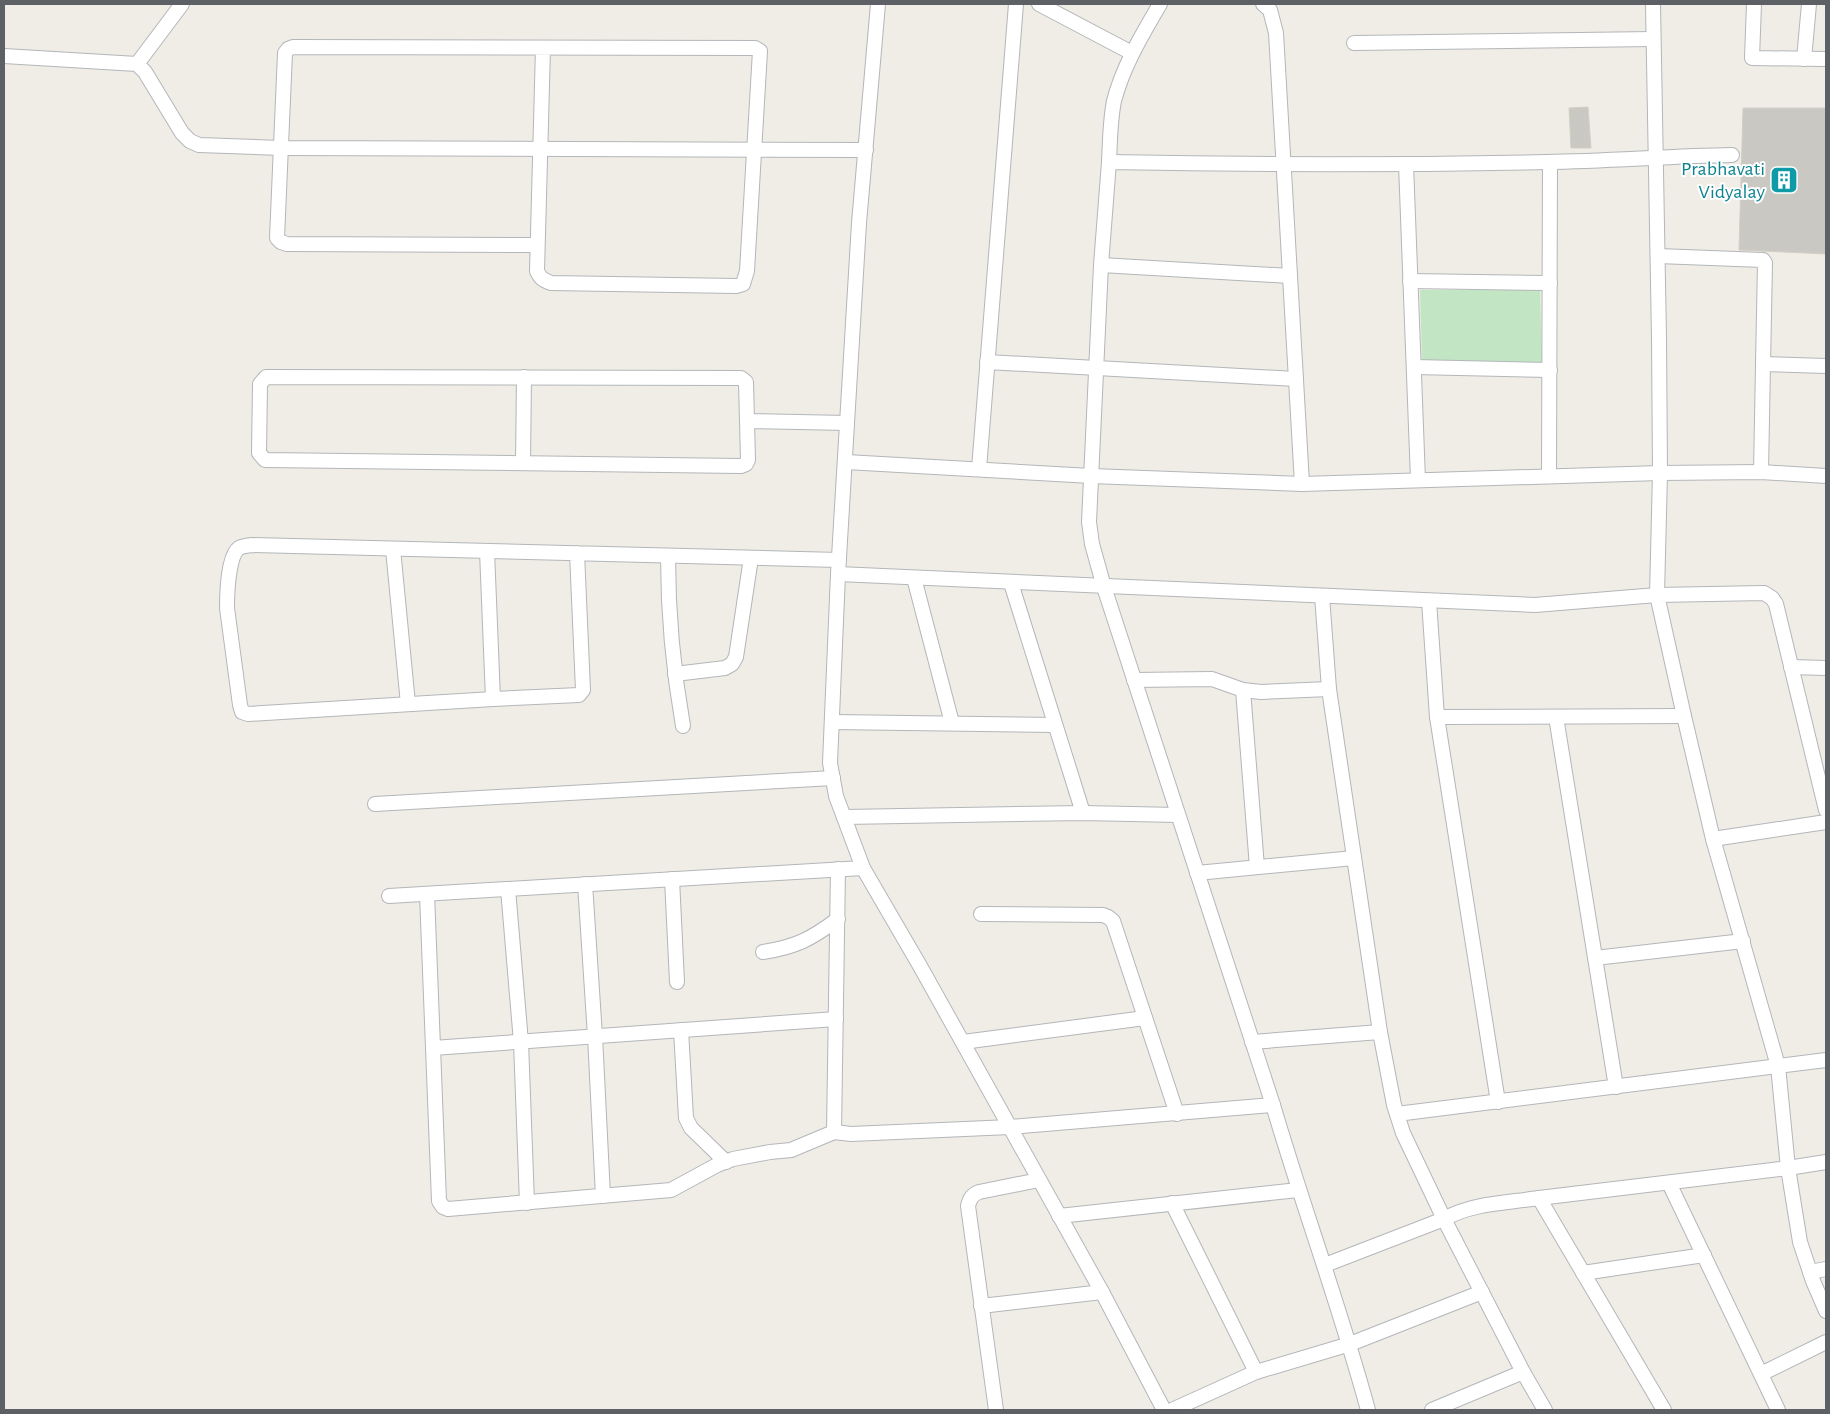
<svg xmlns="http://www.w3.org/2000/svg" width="1830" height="1414" font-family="'Alegreya Sans',sans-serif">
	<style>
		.green { fill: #c2e6c3 }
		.building { fill: #cac8c2; stroke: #d4cfc4 }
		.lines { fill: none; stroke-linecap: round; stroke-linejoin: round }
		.minor-casing { stroke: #b3b6ba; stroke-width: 16 }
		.minor { stroke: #fff; stroke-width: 14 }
		.labels { text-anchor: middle; stroke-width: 4; stroke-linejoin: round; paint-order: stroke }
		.culture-label { font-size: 20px; fill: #0d838f; stroke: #fff; text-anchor: end }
	</style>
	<rect width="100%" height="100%" fill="#efede5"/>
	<path class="green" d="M1420,290H1540L1542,363L1422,360Z"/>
	<g class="building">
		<path d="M1588,107L1591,148H1571L1569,108Z"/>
		<path d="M1743,108H1826V254L1739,250Z"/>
	</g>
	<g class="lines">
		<defs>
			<g id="minor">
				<path d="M878,4L859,223L838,574L830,763L836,796L863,868L920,966L1102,1292L1164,1410"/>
				<path d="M1039,4L1132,53"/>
				<path d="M1263,4L1270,10L1276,33L1302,484"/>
				<path d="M1754,4L1752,58L1826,59"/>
				<path d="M1354,43L1653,39"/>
				<path d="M4,56L137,64L145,72L182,133L190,141L199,145L281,148L866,150"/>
				<path d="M1804,59L1809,4"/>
				<path d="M137,64L182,4"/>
				<path d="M1109,162C1110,142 1110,121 1114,101C1123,66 1142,35 1160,4"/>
				<path d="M1406,164L1418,480"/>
				<path d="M537,245L287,244L281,242L277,238L285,53L288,49L293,47L755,48L760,51L747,271L743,284L736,286L551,283C543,280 540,278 537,271L543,48"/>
				<path d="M1658,256L1763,260L1765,263L1763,364"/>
				<path d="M1101,265L1290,276"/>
				<path d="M1410,281L1550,283"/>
				<path d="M987,362L1296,379"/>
				<path d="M1414,367L1550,370"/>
				<path d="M747,421L746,382L741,378L266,377L260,384L259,453L265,460L741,466L746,464L748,460L747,421L847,423"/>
				<path d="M846,462L1091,476L1302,484L1660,473L1761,472L1826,476"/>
				<path d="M523,463L524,377"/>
				<path d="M979,469L1016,4"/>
				<path d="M1761,472L1763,364L1826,366"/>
				<path d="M1549,476L1550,162"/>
				<path d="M393,549L408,704"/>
				<path d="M487,551L493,699"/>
				<path d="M577,553L583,690L579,695L493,699L248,714L242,712L240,705L227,608C227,595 228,556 239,548C242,546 247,546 251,545C447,550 643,555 839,560"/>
				<path d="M668,556C668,613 673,669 683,726"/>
				<path d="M838,574L1535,605L1657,595L1660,473L1659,338L1653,4"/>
				<path d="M914,578L952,723"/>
				<path d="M1011,583L1083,813"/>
				<path d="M1322,596L1329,689L1380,1032L1394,1105L1403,1133L1444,1219L1523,1372L1545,1410"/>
				<path d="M1429,601L1437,717L1498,1102"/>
				<path d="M1791,667L1826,668"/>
				<path d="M675,674L725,668L732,664L736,657L751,558"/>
				<path d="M1134,680L1212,679L1243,690L1261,692L1329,689"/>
				<path d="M1243,690L1257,867"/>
				<path d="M1437,717L1684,716"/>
				<path d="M1556,717L1616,1087"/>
				<path d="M832,722L1055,725"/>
				<path d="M375,804L833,778"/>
				<path d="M844,817L1083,813L1178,815"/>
				<path d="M1713,839L1826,822"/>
				<path d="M1197,873L1354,858"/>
				<path d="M672,879L677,982"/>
				<path d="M585,884L595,1036L603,1196"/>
				<path d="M508,889L521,1042L527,1203"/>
				<path d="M427,894L439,1201L443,1207L448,1209L671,1190L717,1165L733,1159L770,1152L791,1150L834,1132L838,869"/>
				<path d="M389,896L863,868"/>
				<path d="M981,914L1103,915L1108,917L1113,921L1177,1114"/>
				<path d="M763,952C796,947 811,939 838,919"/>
				<path d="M1595,958L1743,941"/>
				<path d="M681,1030L686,1118L691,1128L726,1162"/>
				<path d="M963,1042L1145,1018"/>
				<path d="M1252,1042L1380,1032"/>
				<path d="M433,1048L836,1019"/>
				<path d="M1397,1114L1826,1060"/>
				<path d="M834,1132L851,1134L1010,1127L1273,1105"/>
				<path d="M1826,1162L1788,1168L1800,1242L1813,1281L1826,1311"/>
				<path d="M1669,1183L1778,1410"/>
				<path d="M1172,1203L1256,1372"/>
				<path d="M1059,1216L1298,1190"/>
				<path d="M1325,1265L1444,1219C1472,1203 1507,1203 1539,1198"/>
				<path d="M1810,1272L1826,1269"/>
				<path d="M1583,1273L1704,1255"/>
				<path d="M981,1306L1102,1292"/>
				<path d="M1761,1374L1826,1342"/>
				<path d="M996,1410L968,1206C970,1198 972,1195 979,1192L1039,1180"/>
				<path d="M1172,1410L1256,1372L1350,1344L1482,1292"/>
				<path d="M1368,1410C1340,1307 1303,1207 1273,1105L1104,587L1092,544L1089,522L1101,265L1109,162C1255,165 1401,165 1547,162C1609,161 1671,156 1732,155"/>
				<path d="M1432,1410L1523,1372"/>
				<path d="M1664,1410L1539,1198L1788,1168L1778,1066L1713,839L1684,716L1657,595L1764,593L1772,598L1776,604L1826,810"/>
			</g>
		</defs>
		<use href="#minor" class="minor-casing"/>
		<use href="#minor" class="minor"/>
	</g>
	<defs>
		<symbol id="building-square" viewBox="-11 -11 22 22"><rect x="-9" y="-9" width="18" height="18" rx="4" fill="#0f9aa8" stroke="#fff"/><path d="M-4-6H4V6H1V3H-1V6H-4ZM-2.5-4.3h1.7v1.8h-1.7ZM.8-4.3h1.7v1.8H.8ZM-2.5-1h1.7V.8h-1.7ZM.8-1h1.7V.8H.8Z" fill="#fff"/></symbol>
	</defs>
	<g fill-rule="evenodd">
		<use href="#building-square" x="1768" y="164" width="32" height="32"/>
	</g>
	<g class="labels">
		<g class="culture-label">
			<text x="1765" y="175">Prabhavati<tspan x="1765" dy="23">Vidyalay</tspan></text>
		</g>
	</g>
	<rect width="1830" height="1414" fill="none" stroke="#5d6165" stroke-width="10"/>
</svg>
